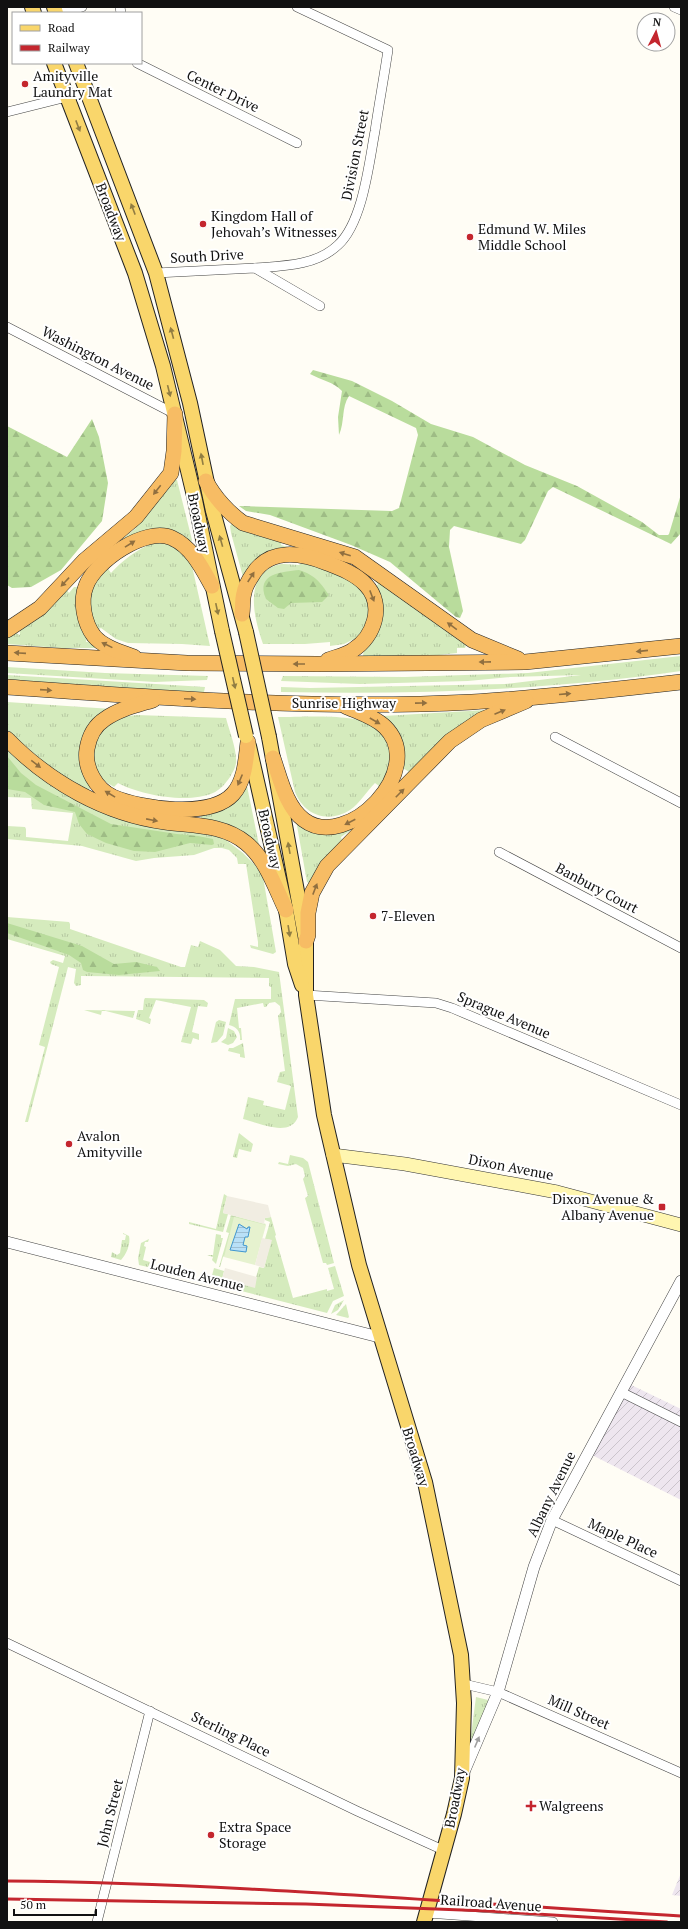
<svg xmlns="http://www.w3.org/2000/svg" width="688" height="1929" font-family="'PT Serif',serif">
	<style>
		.industrial { fill: url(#industrial-furrows) }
		.grass { fill: url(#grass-tufts) }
		.forest { fill: url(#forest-firs) }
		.pitch { fill: #e6f2cf }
		.plaza { fill: #f1ede2 }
		.water { fill: url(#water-rules); stroke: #3f96cf }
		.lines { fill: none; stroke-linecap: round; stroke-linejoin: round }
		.minor-casing { stroke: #444; stroke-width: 10 }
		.tertiary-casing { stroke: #444; stroke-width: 12 }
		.secondary-casing { stroke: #333; stroke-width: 14 }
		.primary-casing { stroke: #222; stroke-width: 16 }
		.trunk-casing { stroke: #222; stroke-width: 16 }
		.minor { stroke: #fff; stroke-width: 9 }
		.tertiary { stroke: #fff; stroke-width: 11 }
		.secondary { stroke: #fff6b0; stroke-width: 13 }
		.primary { stroke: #f9d66b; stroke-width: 14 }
		.trunk { stroke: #f7bc64; stroke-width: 15 }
		.rail { stroke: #c4262e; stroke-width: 3 }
		.primary-bridge-casing { stroke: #222; stroke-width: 16; stroke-linecap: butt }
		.primary-bridge { stroke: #f9d66b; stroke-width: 14 }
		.oneway { fill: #917d42 }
		.oneway2 { fill: #906f3f }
		.oneway3 { fill: #a0a0a0 }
		.poi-dot { fill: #c4262e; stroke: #fff; stroke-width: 1.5 }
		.labels { text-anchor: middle; stroke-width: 4; stroke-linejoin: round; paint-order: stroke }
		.poi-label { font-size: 14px; fill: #111; stroke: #fff; text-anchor: start }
		.street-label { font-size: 14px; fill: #111; stroke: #fff }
	</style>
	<defs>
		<pattern id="industrial-furrows" width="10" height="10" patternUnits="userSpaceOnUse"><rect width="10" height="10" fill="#eee6ef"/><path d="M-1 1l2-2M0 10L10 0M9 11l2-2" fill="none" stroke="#cbc4cc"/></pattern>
		<pattern id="grass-tufts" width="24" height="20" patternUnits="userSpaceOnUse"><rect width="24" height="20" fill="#d5ebbd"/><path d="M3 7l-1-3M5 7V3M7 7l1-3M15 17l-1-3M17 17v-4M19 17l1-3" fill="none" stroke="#b6c8a1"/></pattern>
		<pattern id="forest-firs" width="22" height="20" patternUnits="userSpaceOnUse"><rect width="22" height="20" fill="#b9dc9c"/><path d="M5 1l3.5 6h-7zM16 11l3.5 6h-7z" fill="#9ebc85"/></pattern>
		<pattern id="water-rules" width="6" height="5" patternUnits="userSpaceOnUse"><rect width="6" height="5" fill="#b9e0f7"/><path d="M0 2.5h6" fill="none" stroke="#9ebfd3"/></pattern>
	</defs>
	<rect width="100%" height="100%" fill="#fffdf5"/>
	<g class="industrial">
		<path d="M623,1381L681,1409V1500L584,1451Z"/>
		<path d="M681,1873V1896L672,1895Z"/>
	</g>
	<g class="grass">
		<path d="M173,479L177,480L192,540L191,542L122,543L120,541L136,528L133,524L167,490Z"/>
		<path d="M233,522L282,542L281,545L288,547L275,550L243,577L231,533L230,526Z"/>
		<path d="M153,543H167L177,548L192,566L210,646L182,644L128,643L116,639L101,628L96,630L91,618L89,592L107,567L111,573C123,560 136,550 153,543Z"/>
		<path d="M304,560L357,582L370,605V621L358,642L354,639L344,644L330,646V642L305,644H263C254,618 243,576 277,565C283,563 292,565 299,565Z"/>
		<path d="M376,578L466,645L465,648H457V653L439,655L363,657C363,650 367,645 372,639C385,622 383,606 376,587L378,584L374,580Z"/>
		<path d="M65,587L69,593L74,587H79L87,637L86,642L90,641L96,647L95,648H61L7,644V636L14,632L20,635V629Z"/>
		<path d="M681,656V671C549,690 414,695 281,692V687L310,688L505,684L581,675L510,677L468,681L360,684L281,681L283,676L405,677L528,673Z"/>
		<path d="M7,667L105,673L208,676L207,680L155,682L7,673Z"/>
		<path d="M7,675L205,687L204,692L126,690L7,682Z"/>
		<path d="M7,702L112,709L90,727L92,786L87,792L60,776L7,730Z"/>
		<path d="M486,710L411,773L401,767L383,716Z"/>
		<path d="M136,715L226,718C229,730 236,747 236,759C237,765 233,772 230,777C226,783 220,790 213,793C188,804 140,795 118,783L114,787C109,784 102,780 99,776C86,757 95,729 114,720C120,717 129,716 136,715Z"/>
		<path d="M278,717C303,717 355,713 375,726C381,730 385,738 387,744C395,760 388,772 379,786L375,783C367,791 359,804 350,810C328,824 304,815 295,792Z"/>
		<path d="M7,745L55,785L212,834L226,840L243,853L255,865L263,877L276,952L273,954L251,948L250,945L258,947V942L246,864H238L237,858L229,850L222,848H214L194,855L154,858L136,861L82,846L7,839V826L25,827L26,829V837L68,841L73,813L32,809L31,798L7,797Z"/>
		<path d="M245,785L247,786L259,845L201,819V814Z"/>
		<path d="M296,820L354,826V828L341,837L343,844L311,882L309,883L307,882Z"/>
		<path d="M7,917L69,922L70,924V929L181,967H185L191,945L198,947L200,941L220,950L236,966L254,967L279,972L298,1117C290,1138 259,1123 243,1119L248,1097L264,1101L263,1105L285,1110L291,1086L277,1082L280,1072L285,1071L278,1016L281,1012L280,1006L275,1002L269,1003L266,1007H264L263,1003L237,1008L239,1028H241L242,1040H240C241,1032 237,1027 229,1025L235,999H271V987L269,986V978L81,976V985L76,986L74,983L76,969L68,967L28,1122H25L45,1047L39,1045L59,967L51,964L50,962L53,960L63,963L65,956L7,939Z"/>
		<path d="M145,998L204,1000L208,1003L207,1007L198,1006L192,1032L199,1034V1040L193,1038L191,1044L181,1042L191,1007L156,1000L149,1018L151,1019L150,1024L136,1019L138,1010H143L144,1000Z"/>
		<path d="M84,1010L135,1011L133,1018L102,1010L101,1015Z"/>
		<path d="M219,1020L226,1022L223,1035L217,1042L211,1043L216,1022Z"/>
		<path d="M228,1028L234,1031L237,1037L233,1043L228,1045L221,1042L226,1038Z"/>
		<path d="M243,1043L245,1058L240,1057V1054L228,1051L229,1048H233Z"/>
		<path d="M239,1133L253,1144L251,1152L239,1149L237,1158L233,1157Z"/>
		<path d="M290,1155L303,1158L308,1162L334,1263L327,1265L326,1263H323L305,1198L308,1196L303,1179L305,1176L303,1168L296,1164L288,1166L278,1164L279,1162L288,1164Z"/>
		<path d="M224,1194L227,1196L223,1213L228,1214L223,1232L189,1224V1222L216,1229Z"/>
		<path d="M231,1215L266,1224L223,1257L220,1267H219L229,1233L226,1232Z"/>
		<path d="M271,1217L276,1235L275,1236L293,1298L327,1289V1291L334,1289L328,1268L335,1266L344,1296L333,1301L327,1313L218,1285L220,1277H217L215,1284L210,1283L214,1268L224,1271L222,1279L255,1281L259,1267L264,1268L271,1240L265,1239L270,1222L265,1220V1218Z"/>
		<path d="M123,1233L129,1236C131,1244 126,1255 121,1260L111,1257L112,1252L117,1255L120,1253L122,1240H125L126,1235L123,1234Z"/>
		<path d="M216,1234L221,1235V1238H223L216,1264L212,1260L213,1257L207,1255H213Z"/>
		<path d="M149,1239L148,1242H145L144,1246L146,1247L143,1260L150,1262L148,1267L139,1265L138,1258L141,1243Z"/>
		<path d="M344,1300L338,1310L331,1314L335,1305Z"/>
		<path d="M346,1304L349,1317L348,1318L336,1315Z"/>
		<path d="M476,1697L492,1701L469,1751Z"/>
	</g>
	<g class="forest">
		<path d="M313,370L352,381L392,401L431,424L473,437L525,465L577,486L642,522L659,535H668L669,534L681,494V533L671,544L553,487L548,491L525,540L521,544L454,526L450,530L449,547L463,611L460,618L456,617L390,562L351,545L270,515L246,511L239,506L392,511L399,508L418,435L416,428L349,396C341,408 345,422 339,435L338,417L342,391C334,382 321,380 310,374Z"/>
		<path d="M92,419L99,437L108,483L102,521L61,570L31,587L12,588L7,585V426L67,457Z"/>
		<path d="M299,570C315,575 320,582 329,595L322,602L291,603L284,609L278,608L266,599C255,573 282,572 299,570Z"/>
		<path d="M7,756L21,773L36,785L111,824L177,834L198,836L213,839L214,844L212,845L190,843L155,852L134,851L106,843L87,834L79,824L75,812L44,805L25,792L7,789Z"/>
		<path d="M7,923L82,946L114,964L136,962L157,967L160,971L119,975L87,972L83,970L81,963L69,955L7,933Z"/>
	</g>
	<path class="pitch" d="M234,1217L266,1225L255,1265L224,1257Z"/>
	<g class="plaza">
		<path d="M227,1196L268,1205L271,1217L265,1218L264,1224L223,1213Z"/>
		<path d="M262,1238L272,1240L264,1268L255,1265Z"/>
		<path d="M225,1268L257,1277L255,1288L222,1279Z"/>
	</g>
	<path class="water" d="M239,1224L247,1229L248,1227H250L248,1237H245L243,1245L247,1246L246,1252L230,1250Z"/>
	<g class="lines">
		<defs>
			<g id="minor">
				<path d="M120,7L121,13"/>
				<path d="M674,7L681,10"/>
				<path d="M61,13L82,7"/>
				<path d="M137,63L297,143"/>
				<path d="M7,112L87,92"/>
				<path d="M255,268C283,266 316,266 338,245C363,222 369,163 375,131C379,104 384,77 388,50L297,7"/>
				<path d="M156,273L255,268L320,306"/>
				<path d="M7,327L175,414"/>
				<path d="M555,737L681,803"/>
				<path d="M499,852L681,948"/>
				<path d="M306,995L436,1003L452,1008L681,1105"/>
				<path d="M621,1392L681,1422"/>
				<path d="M552,1520L681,1581"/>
				<path d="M7,1643L357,1811L443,1850"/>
				<path d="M464,1684L498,1692L681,1773"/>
				<path d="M427,1913L553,1922"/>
				<path d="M97,1922L150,1711"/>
			</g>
			<g id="tertiary">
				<path d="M7,1242L379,1337"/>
				<path d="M464,1772L498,1692L534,1567L552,1520L681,1281"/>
			</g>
			<path id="secondary" d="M333,1155L405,1164L557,1192L681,1225"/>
			<g id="primary">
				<path d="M32,7L34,13"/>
				<path d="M54,7L56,13"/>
				<path d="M54,63L135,273L163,366L195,500L222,631"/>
				<path d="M76,63L156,273L190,403L213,511L246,632"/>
				<path d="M269,737L306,941V995L324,1115L359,1265L425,1482L461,1655L464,1703L462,1778L454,1814L424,1922"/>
				<path d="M249,746L286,910L295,964L302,985"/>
			</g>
			<g id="trunk">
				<path d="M206,481C214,497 229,513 243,523L355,557L472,640L518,659"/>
				<path d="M242,614C243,607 242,599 244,593C245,586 249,580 253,574C270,547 302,553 327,563C340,568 356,574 366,585C385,605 374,637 353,650C346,655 336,657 328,660"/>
				<path d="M7,630L40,608L85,560L136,517L171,473L174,451L175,414"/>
				<path d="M7,653L187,663L317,664L525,662L681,646"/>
				<path d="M134,657C121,652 103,647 94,636C84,623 80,601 86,586C95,561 146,526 172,538C192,547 202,568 212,586"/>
				<path d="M7,687C161,698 317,710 472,702C541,698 611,690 681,682"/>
				<path d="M153,700C137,705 119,709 105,719C94,726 89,737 87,749C84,768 96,789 113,797C141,809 210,819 233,794C245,781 246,759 248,742"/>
				<path d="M7,739C49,782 105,814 165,822C193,826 223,824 246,843C266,859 275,887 286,910"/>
				<path d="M273,758C280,778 286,807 304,820C347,852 428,770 385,727C375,717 358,712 345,706"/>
				<path d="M306,941L308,935V913L312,893L327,866L450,741L481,720L526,701"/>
			</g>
		</defs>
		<use href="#minor" class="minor-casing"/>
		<use href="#tertiary" class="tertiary-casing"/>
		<use href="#secondary" class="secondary-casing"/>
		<use href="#primary" class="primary-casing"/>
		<use href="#trunk" class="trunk-casing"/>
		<use href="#minor" class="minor"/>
		<use href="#tertiary" class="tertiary"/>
		<use href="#secondary" class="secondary"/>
		<use href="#primary" class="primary"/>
		<use href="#trunk" class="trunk"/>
		<g class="rail">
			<path d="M7,1881C232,1883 456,1903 681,1916"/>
			<path d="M7,1899L306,1904L488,1911L667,1922"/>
		</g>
		<defs>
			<g id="primary-bridge">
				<path d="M222,631L246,736"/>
				<path d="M246,632L269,737"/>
			</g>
		</defs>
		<use href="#primary-bridge" class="primary-bridge-casing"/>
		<use href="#primary-bridge" class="primary-bridge"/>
	</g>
	<defs><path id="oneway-solid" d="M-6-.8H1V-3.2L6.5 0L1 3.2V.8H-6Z"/></defs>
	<g class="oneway">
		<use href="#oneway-solid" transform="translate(78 126) rotate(69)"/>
		<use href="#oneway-solid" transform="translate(133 209) rotate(-111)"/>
		<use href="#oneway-solid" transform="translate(172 333) rotate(-105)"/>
		<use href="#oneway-solid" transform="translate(169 391) rotate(76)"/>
		<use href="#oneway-solid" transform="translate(202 459) rotate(-101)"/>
		<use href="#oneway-solid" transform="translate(221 541) rotate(-106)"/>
		<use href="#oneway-solid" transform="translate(217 609) rotate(78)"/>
		<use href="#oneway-solid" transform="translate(234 683) rotate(77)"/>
		<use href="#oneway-solid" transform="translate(289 848) rotate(-100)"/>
		<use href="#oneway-solid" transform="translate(289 931) rotate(81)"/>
	</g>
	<g class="oneway2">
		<use href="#oneway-solid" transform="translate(157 490) rotate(128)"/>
		<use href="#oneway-solid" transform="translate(130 544) rotate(-32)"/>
		<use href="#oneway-solid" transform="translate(345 554) rotate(-163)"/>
		<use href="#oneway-solid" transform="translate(251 577) rotate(-57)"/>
		<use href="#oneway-solid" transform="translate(65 582) rotate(133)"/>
		<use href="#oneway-solid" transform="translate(372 596) rotate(69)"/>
		<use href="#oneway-solid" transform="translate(452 626) rotate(-144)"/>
		<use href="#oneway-solid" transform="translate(107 645) rotate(-154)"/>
		<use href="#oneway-solid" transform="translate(642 651) rotate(174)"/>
		<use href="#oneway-solid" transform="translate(20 653) rotate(-176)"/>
		<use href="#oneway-solid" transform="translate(485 662) rotate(179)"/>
		<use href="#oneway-solid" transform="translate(299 664) rotate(180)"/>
		<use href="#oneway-solid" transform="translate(46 690) rotate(4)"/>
		<use href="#oneway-solid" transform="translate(565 694) rotate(-5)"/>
		<use href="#oneway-solid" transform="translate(190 699) rotate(3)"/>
		<use href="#oneway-solid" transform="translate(421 703) rotate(-1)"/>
		<use href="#oneway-solid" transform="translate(500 712) rotate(-23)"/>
		<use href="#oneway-solid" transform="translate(375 721) rotate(30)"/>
		<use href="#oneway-solid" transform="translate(36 764) rotate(38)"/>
		<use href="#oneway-solid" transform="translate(240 780) rotate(113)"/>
		<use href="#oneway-solid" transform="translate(400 793) rotate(-45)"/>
		<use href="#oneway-solid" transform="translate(110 794) rotate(-149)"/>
		<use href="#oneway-solid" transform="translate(152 820) rotate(11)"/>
		<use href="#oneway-solid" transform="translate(350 822) rotate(153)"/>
		<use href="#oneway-solid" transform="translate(315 889) rotate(-69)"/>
	</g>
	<use class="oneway3" href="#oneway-solid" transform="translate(477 1742) rotate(-67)"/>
	<g class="poi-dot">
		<circle cx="25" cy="84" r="4"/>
		<circle cx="203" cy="224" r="4"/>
		<circle cx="470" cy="237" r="4"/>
		<circle cx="373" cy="916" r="4"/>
		<circle cx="69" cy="1144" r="4"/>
		<rect x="658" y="1203" width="8" height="8" rx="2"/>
		<path d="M529 1800h4v4h4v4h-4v4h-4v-4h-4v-4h4z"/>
		<circle cx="211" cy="1835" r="4"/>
	</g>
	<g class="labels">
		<g class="poi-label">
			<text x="33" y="81">Amityville<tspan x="33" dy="16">Laundry Mat</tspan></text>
			<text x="211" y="221">Kingdom Hall of<tspan x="211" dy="16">Jehovah’s Witnesses</tspan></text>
			<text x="478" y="234">Edmund W. Miles<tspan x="478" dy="16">Middle School</tspan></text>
			<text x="381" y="921">7-Eleven</text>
			<text x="77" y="1141">Avalon<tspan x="77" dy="16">Amityville</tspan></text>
			<text x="654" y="1204" text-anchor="end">Dixon Avenue &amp;<tspan x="654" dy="16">Albany Avenue</tspan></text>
			<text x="539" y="1811">Walgreens</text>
			<text x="219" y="1832">Extra Space<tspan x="219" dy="16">Storage</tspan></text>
		</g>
		<g class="street-label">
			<text transform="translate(223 91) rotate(26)" y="5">Center Drive</text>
			<text transform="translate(355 155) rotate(-79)" y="5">Division Street</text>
			<text transform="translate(111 212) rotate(69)" y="5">Broadway</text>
			<text transform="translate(207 256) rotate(-3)" y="5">South Drive</text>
			<text transform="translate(98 358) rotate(27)" y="5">Washington Avenue</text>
			<text transform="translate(199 523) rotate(78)" y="5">Broadway</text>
			<text x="344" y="708">Sunrise Highway</text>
			<text transform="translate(270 839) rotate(77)" y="5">Broadway</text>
			<text transform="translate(597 888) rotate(28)" y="5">Banbury Court</text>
			<text transform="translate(504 1015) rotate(23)" y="5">Sprague Avenue</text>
			<text transform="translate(511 1167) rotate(11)" y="5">Dixon Avenue</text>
			<text transform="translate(197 1275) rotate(14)" y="5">Louden Avenue</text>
			<text transform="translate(416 1457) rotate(73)" y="5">Broadway</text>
			<text transform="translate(551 1494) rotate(-64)" y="5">Albany Avenue</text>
			<text transform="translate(623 1538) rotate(25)" y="5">Maple Place</text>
			<text transform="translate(579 1712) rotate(24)" y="5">Mill Street</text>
			<text transform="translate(231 1734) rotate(26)" y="5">Sterling Place</text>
			<text transform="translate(455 1798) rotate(-79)" y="5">Broadway</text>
			<text transform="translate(110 1813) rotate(-76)" y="5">John Street</text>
			<text transform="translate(491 1903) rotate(4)" y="5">Railroad Avenue</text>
		</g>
	</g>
	<rect width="688" height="1929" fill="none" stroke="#111111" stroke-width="16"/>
	<rect x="12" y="12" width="130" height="52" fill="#ffffff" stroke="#a0a0a0"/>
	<rect x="20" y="25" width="20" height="6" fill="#f9d66b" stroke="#a0a0a0"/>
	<text x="48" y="32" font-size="12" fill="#111111">Road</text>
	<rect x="20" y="45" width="20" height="6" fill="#c4262e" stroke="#a0a0a0"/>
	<text x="48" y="52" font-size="12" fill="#111111">Railway</text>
	<g transform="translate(656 32) rotate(6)"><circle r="19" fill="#ffffff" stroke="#a0a0a0"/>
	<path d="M0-3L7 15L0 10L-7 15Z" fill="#c4262e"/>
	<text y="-6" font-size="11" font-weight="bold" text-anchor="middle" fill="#111111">N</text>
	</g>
	<path d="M14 1909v6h82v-6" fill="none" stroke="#111111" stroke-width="2"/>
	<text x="20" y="1909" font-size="12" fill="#111111" stroke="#ffffff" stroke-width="3" paint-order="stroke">50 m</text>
</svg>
